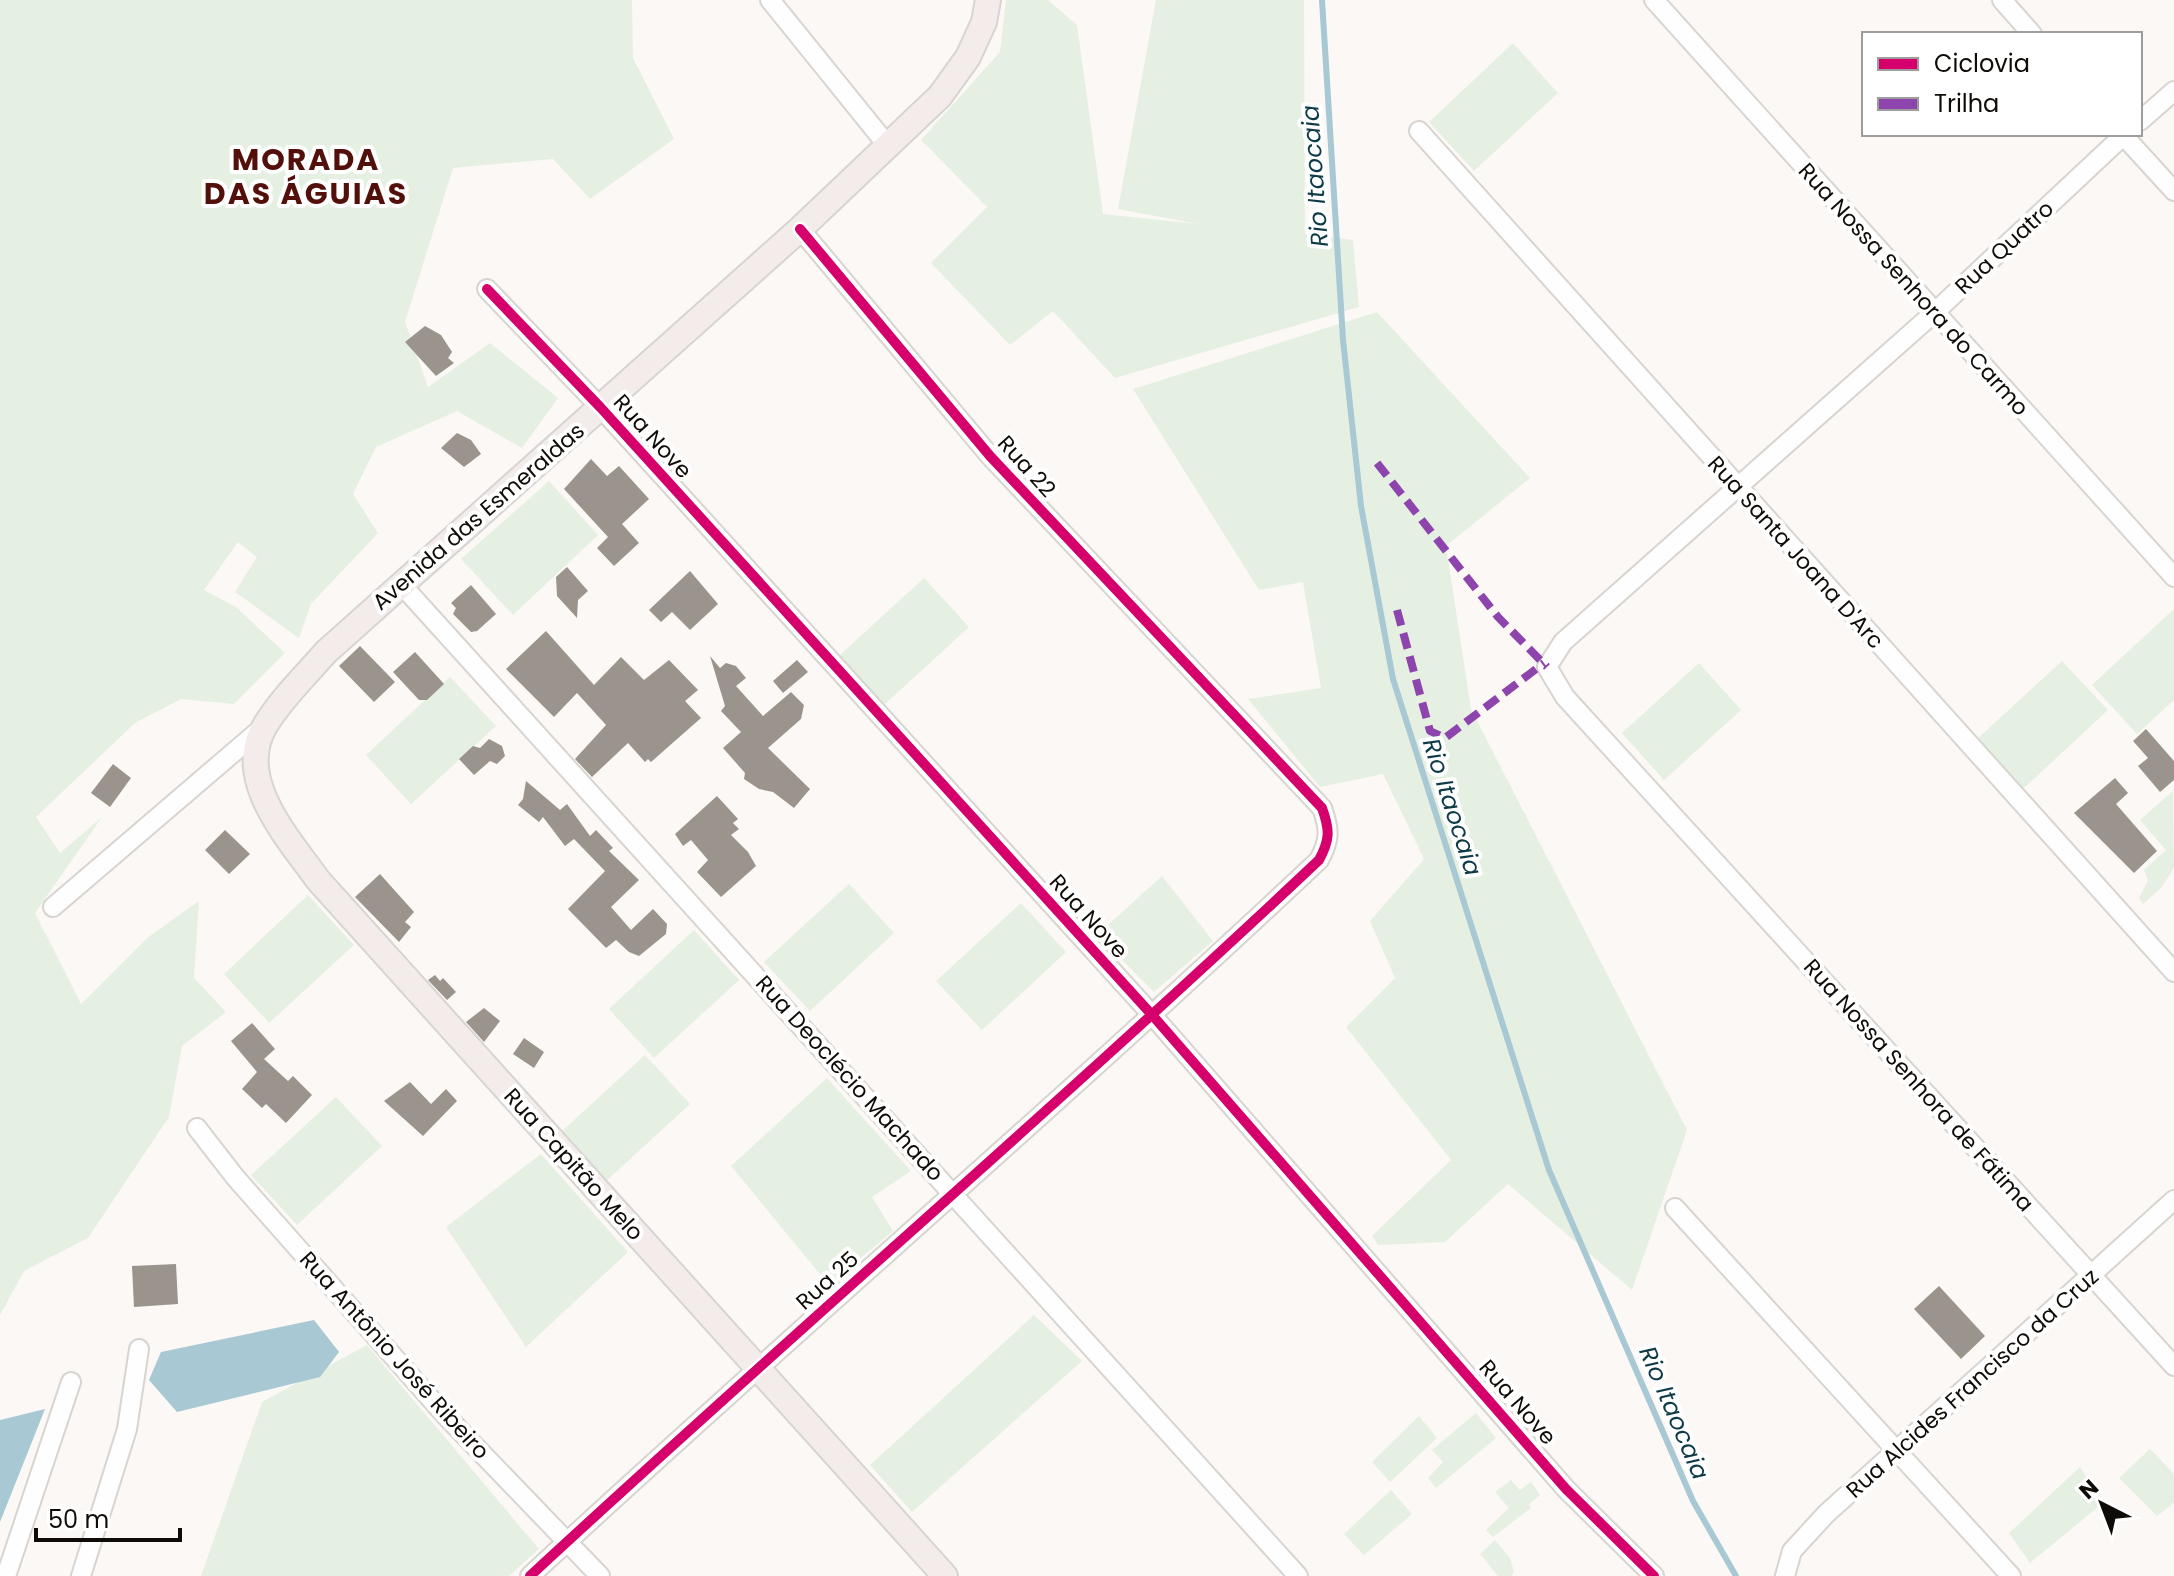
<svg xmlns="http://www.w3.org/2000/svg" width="2174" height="1576" font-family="Poppins,sans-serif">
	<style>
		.green { fill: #e6f0e2 }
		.water { fill: #a8c8d3 }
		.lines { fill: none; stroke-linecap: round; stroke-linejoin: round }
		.stream { stroke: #a8c8d3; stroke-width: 6 }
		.building { fill: #9a948d }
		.minor-casing { stroke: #d8d4d0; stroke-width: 22 }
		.major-casing { stroke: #d7d5d3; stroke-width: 28 }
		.minor { stroke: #fefefe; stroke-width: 18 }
		.major { stroke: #f3eceb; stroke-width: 24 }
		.quiet { stroke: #8e44ad; stroke-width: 8; stroke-dasharray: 16 8; stroke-linecap: butt }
		.cycleway-casing { stroke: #fff; stroke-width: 15 }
		.cycleway { stroke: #d6006c; stroke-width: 10 }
		.labels { text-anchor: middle; stroke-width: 8; stroke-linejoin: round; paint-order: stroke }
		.street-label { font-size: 22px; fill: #0f0b06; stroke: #fff }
		.water-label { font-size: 24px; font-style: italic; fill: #0d3a46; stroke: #fff }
		.district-label { font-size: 30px; font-weight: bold; letter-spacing: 2px; fill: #530f09; stroke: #fff }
	</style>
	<rect width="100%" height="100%" fill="#fbf8f5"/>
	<g class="green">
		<path d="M0,0H632L633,58L674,139L590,199L553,159L453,168L405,322L428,387L490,343L558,398L522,448L457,411L376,447L353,494L378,533L311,604L299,638L235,592L257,557L238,542L204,590L236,607L285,653L234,704L181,699L135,723L36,817L60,853L102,817L35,913L81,1004L147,938L199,901L194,978L226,1012L182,1046L169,1117L88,1238L24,1271L0,1315Z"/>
		<path d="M1006,0H1048L1077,25L1103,214L1198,224L1118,209L1156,0H1304L1305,234L1353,240L1359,307L1115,378L1053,311L1010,345L931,263L987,207L921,140L1000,52Z"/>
		<path d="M1513,43L1558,93L1474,171L1429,122Z"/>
		<path d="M1377,312L1530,478L1446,546L1471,709L1687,1130L1632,1290L1508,1184L1445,1242L1378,1245L1372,1236L1451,1160L1346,1027L1395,978L1370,921L1424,859L1383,774L1320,787L1248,699L1321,688L1303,582L1259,590L1133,389Z"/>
		<path d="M549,481L598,535L513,615L461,559Z"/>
		<path d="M924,578L969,627L884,705L839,656Z"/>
		<path d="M2174,609V700L2137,734L2092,685Z"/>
		<path d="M2062,661L2108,710L2023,789L1977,739Z"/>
		<path d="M1699,663L1741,710L1664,780L1622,733Z"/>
		<path d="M450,677L496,726L411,804L366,755Z"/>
		<path d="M2173,791L2174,868L2161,888L2143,904L2139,898L2148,880L2144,870L2166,850L2140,820Z"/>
		<path d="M1162,876L1213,941L1154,992L1097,935Z"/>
		<path d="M849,884L894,933L810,1011L764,962Z"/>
		<path d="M308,895L354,945L269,1023L224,974Z"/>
		<path d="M1021,903L1066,952L982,1030L936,981Z"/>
		<path d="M694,930L739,980L654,1058L609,1009Z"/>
		<path d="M645,1055L690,1104L605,1182L560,1133Z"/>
		<path d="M827,1078L911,1171L872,1197L893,1231L829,1285L731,1166Z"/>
		<path d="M336,1097L382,1146L297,1225L251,1175Z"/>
		<path d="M541,1154L628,1252L526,1347L446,1227Z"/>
		<path d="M1034,1315L1082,1361L912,1512L870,1465Z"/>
		<path d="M367,1345L539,1549L509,1576H201L262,1402Z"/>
		<path d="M1476,1413L1496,1438L1436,1488L1428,1478L1443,1462L1432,1450Z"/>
		<path d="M1419,1416L1437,1438L1390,1482L1372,1462Z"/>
		<path d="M2150,1449L2174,1474V1503L2157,1516L2119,1478Z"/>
		<path d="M2080,1467L2103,1503L2030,1563L2009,1533Z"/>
		<path d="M1511,1480L1520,1490L1531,1482L1540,1495L1529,1504L1531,1508L1493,1537L1486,1530L1509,1508L1495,1492Z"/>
		<path d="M1391,1490L1412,1514L1364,1555L1344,1534Z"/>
		<path d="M1495,1540L1510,1558L1514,1572L1511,1576H1498L1480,1554Z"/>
	</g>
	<g class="water">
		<path d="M314,1320L339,1352L320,1377L177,1412L149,1380L161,1352Z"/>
		<path d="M45,1409L0,1522V1420Z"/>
	</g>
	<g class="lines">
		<path class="stream" d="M1322,0L1343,340L1361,506L1393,679L1549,1170L1693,1501L1736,1576"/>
	</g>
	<g class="building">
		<path d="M425,326L441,335L452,352L448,358L454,363L436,376L405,342Z"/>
		<path d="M457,433L471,440L481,454L464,467L441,448Z"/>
		<path d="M591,459L607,476L619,466L649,499L622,524L639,543L614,566L597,548L608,537L564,489Z"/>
		<path d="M567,567L588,591L578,600L577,618L557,596L556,577Z"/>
		<path d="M690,571L718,604L690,630L672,612L661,622L649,610Z"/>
		<path d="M471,585L496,614L477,631L471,632L453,614L456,608L451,603Z"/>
		<path d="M546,631L594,685L621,657L644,680L669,660L698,690L685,701L701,718L651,762L648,759L645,762L628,743L592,777L575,759L606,725L577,693L554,717L506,669Z"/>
		<path d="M360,646L395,682L374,702L339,666Z"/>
		<path d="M415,652L444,684L427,700H419L393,672Z"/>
		<path d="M710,656L720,668L726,663L736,666L746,678L736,686L763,716L791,692L804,705L801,719L768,748L810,789L794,808L773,792L759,789L744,779L745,773L723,748L741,732L721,711L725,706Z"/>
		<path d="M797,660L808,672L783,693L773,681Z"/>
		<path d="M2146,729L2174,761V780L2160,792L2138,766L2148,758L2133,741Z"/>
		<path d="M489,739L502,746L505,756L497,764L490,761L474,775L459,759L473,746L480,748Z"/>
		<path d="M113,764L131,778L110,807L91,793Z"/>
		<path d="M2115,778L2128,793L2116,804L2157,851L2134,873L2074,813Z"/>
		<path d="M526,781L560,810L567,804L590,836L596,830L613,848L609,851L639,880L611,907L631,930L653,909L667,924L666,934L639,956L629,952L616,940L606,948L568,909L605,871L574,839L565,846L543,817L539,822L518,805L523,799Z"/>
		<path d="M717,796L738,819L733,823L739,829L731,835L748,852L756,866L721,897L697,872L708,860L691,840L683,846L675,834Z"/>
		<path d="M225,830L250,854L229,874L205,850Z"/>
		<path d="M380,874L414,912L405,922L411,927L399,942L355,897Z"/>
		<path d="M435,975L440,981L443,978L456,992L447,1000L428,980Z"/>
		<path d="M484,1008L500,1021L484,1042L466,1022Z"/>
		<path d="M252,1023L275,1049L264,1059L288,1081L293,1076L312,1095L286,1123L266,1104L262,1108L242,1089L257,1072L231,1041Z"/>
		<path d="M524,1038L544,1052L534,1068L513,1054Z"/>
		<path d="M410,1082L431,1104L446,1089L457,1101L423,1136L384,1101Z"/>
		<path d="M176,1264L178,1304L134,1307L132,1266Z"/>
		<path d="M1939,1286L1985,1336L1961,1359L1914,1309Z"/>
	</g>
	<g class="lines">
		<defs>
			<g id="minor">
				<path d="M770,0L888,146"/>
				<path d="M1654,0L2174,577"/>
				<path d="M2002,0L2032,34"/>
				<path d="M2140,121L2174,91"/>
				<path d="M1419,131L2174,972"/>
				<path d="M2122,134L2174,191"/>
				<path d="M2125,134L1935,312L1563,642L1547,667L1565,697L2174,1366"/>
				<path d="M487,289L601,408L1153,1016L1566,1489L1654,1576"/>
				<path d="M400,583L1298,1576"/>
				<path d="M53,907L262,728"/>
				<path d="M197,1128L235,1177L445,1415L600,1576"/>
				<path d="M1675,1208L2011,1576"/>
				<path d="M6,1576L71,1382"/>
				<path d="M81,1576L127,1429L139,1349"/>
				<path d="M530,1576C790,1335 1060,1104 1319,860C1330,840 1330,830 1322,808L990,456L800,229"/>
				<path d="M1785,1576L1792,1551L1826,1514L2174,1200"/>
			</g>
			<path id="major" d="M945,1576L318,880C289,839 232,778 266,724C282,698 306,675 326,652L800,229L940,96L968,57L984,22L988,0"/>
		</defs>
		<use href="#minor" class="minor-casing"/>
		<use href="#major" class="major-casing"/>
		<use href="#minor" class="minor"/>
		<use href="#major" class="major"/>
		<g class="quiet">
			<path d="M1377,463L1498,617L1547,667"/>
			<path d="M1397,610L1430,731L1445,738L1544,663"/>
		</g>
		<defs>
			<g id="cycleway">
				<path d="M487,289L601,408L1153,1016L1566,1489L1654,1576"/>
				<path d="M530,1576C790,1335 1060,1104 1319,860C1330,840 1330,830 1322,808L990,456L800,229"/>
			</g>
		</defs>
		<use href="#cycleway" class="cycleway-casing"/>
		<use href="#cycleway" class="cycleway"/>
	</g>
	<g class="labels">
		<g class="street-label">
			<text transform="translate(2004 247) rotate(-43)" y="8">Rua Quatro</text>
			<text transform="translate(1914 289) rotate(48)" y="8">Rua Nossa Senhora do Carmo</text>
			<text transform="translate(653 436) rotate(48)" y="8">Rua Nove</text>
			<text transform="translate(1027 466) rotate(48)" y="8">Rua 22</text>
			<text transform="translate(478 516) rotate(-41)" y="8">Avenida das Esmeraldas</text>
			<text transform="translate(1796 552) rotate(48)" y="8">Rua Santa Joana D'Arc</text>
			<text transform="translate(1089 916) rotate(48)" y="8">Rua Nove</text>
			<text transform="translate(850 1078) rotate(48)" y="8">Rua Deoclécio Machado</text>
			<text transform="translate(1919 1085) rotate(48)" y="8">Rua Nossa Senhora de Fátima</text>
			<text transform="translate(574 1164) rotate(48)" y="8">Rua Capitão Melo</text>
			<text transform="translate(827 1280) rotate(-42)" y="8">Rua 25</text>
			<text transform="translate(395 1355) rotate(48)" y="8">Rua Antônio José Ribeiro</text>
			<text transform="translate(1972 1383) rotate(-42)" y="8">Rua Alcides Francisco da Cruz</text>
			<text transform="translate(1518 1402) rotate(49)" y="8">Rua Nove</text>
		</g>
		<g class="water-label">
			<text transform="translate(1315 176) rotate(-94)" y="8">Rio Itaocaia</text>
			<text transform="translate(1452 807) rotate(72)" y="8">Rio Itaocaia</text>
			<text transform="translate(1674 1413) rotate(67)" y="8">Rio Itaocaia</text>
		</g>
		<g class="district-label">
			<text x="306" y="170">MORADA<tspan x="306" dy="34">DAS ÁGUIAS</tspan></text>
		</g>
	</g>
	<rect x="1862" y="32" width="280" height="104" fill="#ffffff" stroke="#9f9d9b" stroke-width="2"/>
	<rect x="1878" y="58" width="40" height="12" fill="#d6006c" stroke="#9f9d9b" stroke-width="2"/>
	<text x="1934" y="72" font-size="24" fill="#0f0b06">Ciclovia</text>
	<rect x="1878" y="98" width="40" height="12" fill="#8e44ad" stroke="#9f9d9b" stroke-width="2"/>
	<text x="1934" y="112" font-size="24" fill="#0f0b06">Trilha</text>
	<g transform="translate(2102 1504) rotate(318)" stroke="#ffffff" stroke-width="6" paint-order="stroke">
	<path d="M0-6L14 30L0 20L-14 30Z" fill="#0f0b06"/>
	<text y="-12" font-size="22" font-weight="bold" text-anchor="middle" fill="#0f0b06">N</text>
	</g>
	<path d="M36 1528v12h144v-12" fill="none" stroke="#0f0b06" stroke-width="4"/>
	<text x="48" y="1528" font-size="24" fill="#0f0b06" stroke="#ffffff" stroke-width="6" paint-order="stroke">50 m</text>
</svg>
